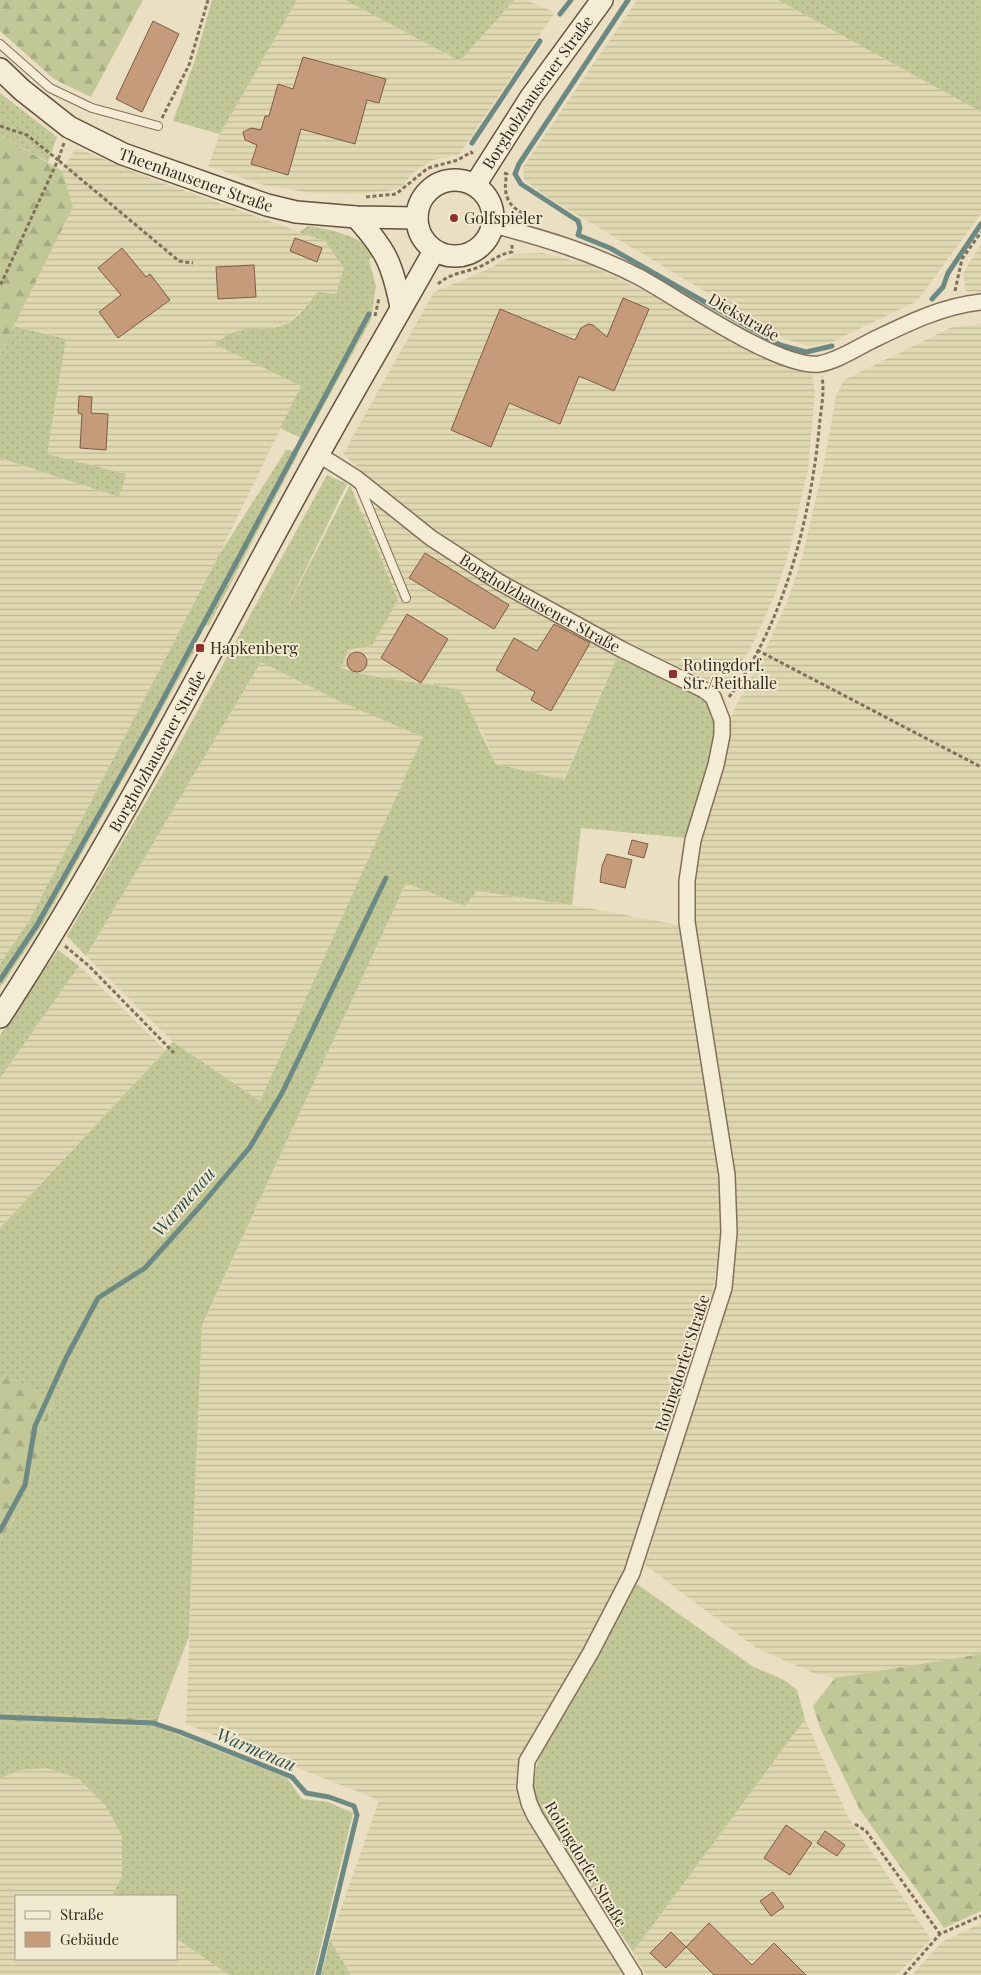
<svg xmlns="http://www.w3.org/2000/svg" width="981" height="1975" font-family="'Playfair Display',serif">
	<style>
		.farmland { fill: url(#farmland-rules) }
		.grass { fill: url(#grass-dots) }
		.forest { fill: url(#forest-firs) }
		.lines { fill: none; stroke-linecap: round; stroke-linejoin: round }
		.stream { stroke: #6c8a83; stroke-width: 5 }
		.building { fill: #c59b7b; stroke: #7f5c43 }
		.service-casing { stroke: #82705b; stroke-width: 10 }
		.minor-casing { stroke: #82705b; stroke-width: 18 }
		.secondary-casing { stroke: #64523e; stroke-width: 24 }
		.path { stroke: #82705b; stroke-width: 3; stroke-dasharray: 4 2.5; stroke-linecap: butt }
		.service { stroke: #f5ecd5; stroke-width: 8 }
		.minor { stroke: #f5ecd5; stroke-width: 15 }
		.secondary { stroke: #f5ecd5; stroke-width: 21 }
		.poi-dot { fill: #8c3130; stroke: #f2e9d1; stroke-width: 2 }
		.labels { text-anchor: middle; stroke-width: 4; stroke-linejoin: round; paint-order: stroke }
		.street-label { font-size: 16px; fill: #33291e; stroke: #f2e9d1 }
		.poi-label { font-size: 16px; fill: #33291e; stroke: #f2e9d1; text-anchor: start }
		.water-label { font-size: 18px; font-style: italic; fill: #2e5250; stroke: #f2e9d1 }
	</style>
	<defs>
		<pattern id="farmland-rules" width="6" height="5" patternUnits="userSpaceOnUse" patternTransform="scale(1.25)"><rect width="6" height="5" fill="#dfd8b1"/><path d="M0 2.5h6" fill="none" stroke="#c0b998"/></pattern>
		<pattern id="grass-dots" width="8" height="8" patternUnits="userSpaceOnUse" patternTransform="scale(1.25)"><rect width="8" height="8" fill="#c1c797"/><path d="M2 2h.1M6 6h.1" fill="none" stroke="#a6ab82" stroke-width="1.8" stroke-linecap="round"/></pattern>
		<pattern id="forest-firs" width="22" height="20" patternUnits="userSpaceOnUse" patternTransform="scale(1.25)"><rect width="22" height="20" fill="#c1c797"/><path d="M5 1l3.5 6h-7zM16 11l3.5 6h-7z" fill="#a6ab82"/></pattern>
	</defs>
	<rect width="100%" height="100%" fill="#eadfc2"/>
	<g class="farmland">
		<path d="M297,0H345L460,61L514,0H525L555,12L459,155L433,160L413,173L401,187L389,191L353,194L311,193L260,184L208,166L220,134Z"/>
		<path d="M637,0H778L981,112V214L917,301L830,343L807,346L783,338L544,195L524,179L523,167Z"/>
		<path d="M76,148L160,182L325,241L344,268L336,294L318,293L303,310L287,323L271,328L244,330L214,344L301,386L219,555L136,715L29,921L0,964V458L119,497L125,474L47,454L66,339L14,326L73,207L62,171Z"/>
		<path d="M981,244V292L966,291L963,273Z"/>
		<path d="M543,253L588,264L663,300L770,361L812,374L815,392L808,469L789,552L774,597L751,647L724,688L623,640L503,576L405,510L343,454L434,292L489,269L515,254Z"/>
		<path d="M981,324V1654L835,1678L813,1673L755,1647L645,1565L729,1293L737,1232L735,1174L695,922V881L701,842L722,765L732,714L765,651L787,602L802,558L823,468L836,397L844,380L952,327Z"/>
		<path d="M381,506L618,655L563,780L496,764L482,731L433,684L413,683L357,674L341,668L348,650L398,600L361,513Z"/>
		<path d="M261,662L341,702L424,737L260,1101L173,1042L86,956Z"/>
		<path d="M406,883L465,905L476,891L572,905L679,925L718,1175L721,1231L714,1286L625,1569L587,1648L519,1759L516,1787L520,1806L623,1975H351L330,1940L379,1800L186,1724L202,1326Z"/>
		<path d="M79,966L165,1050L0,1228V1078Z"/>
		<path d="M805,1719L848,1817L931,1939L897,1975H646L633,1952Z"/>
		<path d="M46,1768L78,1778L106,1806L122,1836V1877L113,1894L116,1896H16V1959H176V1938L229,1975H0V1778L20,1770Z"/>
		<path d="M981,1923V1975H912L942,1942Z"/>
	</g>
	<g class="grass">
		<path d="M212,0H297L220,134L173,121L195,60Z"/>
		<path d="M345,0H514L460,61Z"/>
		<path d="M778,0H981V112Z"/>
		<path d="M0,93L57,137L48,162L0,135Z"/>
		<path d="M308,226C335,231 357,234 376,254L369,260L376,286L371,320L305,440L280,428L301,386L214,344C224,337 233,331 245,329C259,328 275,330 288,323C300,316 309,303 318,292L336,294L344,268L325,241L299,232Z"/>
		<path d="M14,326L66,339L47,454L126,474L119,497L0,458V354Z"/>
		<path d="M286,450H290L298,454L209,625L203,626L196,639L197,646L42,925L0,988V964L29,921L219,555Z"/>
		<path d="M327,475L347,484L284,614L350,485L398,600L372,645L348,650L341,668C380,681 421,681 460,690L496,764L564,780L618,655L698,694C735,723 697,801 686,838L581,828L572,905L477,891L465,906L406,883L202,1325L189,1636L158,1719L0,1713V1541L14,1520L54,1402L17,1381L0,1378V1228L173,1042L260,1101L423,737L341,702L261,662L86,956L67,936L174,754Z"/>
		<path d="M58,950L79,966L0,1078V1035Z"/>
		<path d="M637,1584L752,1666L784,1680L797,1690L805,1719L633,1952L541,1815C530,1792 533,1772 543,1748Z"/>
		<path d="M0,1723L156,1726L287,1778L302,1799L328,1802L353,1813L314,1975H229L176,1938V1896H116L113,1894L122,1877V1836L106,1806L78,1778L46,1768L20,1770L0,1778Z"/>
		<path d="M330,1940L351,1975H321Z"/>
	</g>
	<g class="forest">
		<path d="M0,0H143L91,97L54,79L0,31Z"/>
		<path d="M0,135L62,171L73,207L0,354Z"/>
		<path d="M0,1378L17,1381L54,1402C43,1429 39,1459 29,1486C22,1506 11,1524 0,1541Z"/>
		<path d="M981,1654V1911L944,1928L860,1810L821,1730L813,1706L835,1678Z"/>
		<path d="M0,1713L158,1719L156,1726L0,1723Z"/>
	</g>
	<g class="lines">
		<g class="stream">
			<path d="M628,0L519,164L515,174L521,184L578,221L580,228L578,235L610,248L780,345L806,352L832,346"/>
			<path d="M560,14L571,0"/>
			<path d="M472,143L540,41"/>
			<path d="M932,299L943,287L948,273L981,224"/>
			<path d="M0,980L37,925L145,733L369,314"/>
			<path d="M0,1531L25,1485L35,1426L66,1358L98,1298L145,1268L204,1202L250,1147L282,1093L386,878"/>
			<path d="M0,1717L153,1723L180,1732L292,1777L306,1793L329,1797L354,1806L357,1815L318,1975"/>
		</g>
	</g>
	<g class="building">
		<path d="M153,21L179,34L142,112L116,99Z"/>
		<path d="M303,57L386,79L379,103L367,100L355,144L301,129L288,175L251,164L257,145L245,140L243,132L251,128L261,130L265,116H269L278,84L293,89Z"/>
		<path d="M295,238L322,248L317,262L290,251Z"/>
		<path d="M122,248L146,277L150,274L170,300L118,338L99,312L121,295L98,268Z"/>
		<path d="M254,265L256,297L218,299L216,267Z"/>
		<path d="M623,298L649,309L614,391L579,376L560,424L509,403L491,447L451,430L500,309L575,340L581,328L588,324L593,325L607,337Z"/>
		<path d="M79,396L92,397L91,413L108,414L106,450L80,448L82,414L78,413Z"/>
		<path d="M425,553L509,605L494,629L409,578Z"/>
		<path d="M407,614L448,639L421,683L381,658Z"/>
		<path d="M554,624L590,643L551,711L531,700L535,692L496,670L514,638L537,651Z"/>
		<circle cx="357" cy="662" r="10"/>
		<path d="M632,840L648,844L644,858L628,854Z"/>
		<path d="M607,854L632,860L625,888L600,882L602,866Z"/>
		<path d="M786,1825L812,1843L790,1875L764,1858Z"/>
		<path d="M825,1831L845,1845L837,1856L817,1843Z"/>
		<path d="M773,1892L784,1907L771,1916L760,1901Z"/>
		<path d="M709,1923L752,1965L774,1943L806,1975H714L686,1947L666,1968L650,1953L671,1932L686,1947Z"/>
	</g>
	<g class="lines">
		<defs>
			<g id="service">
				<path d="M0,44L50,88L92,108L158,126"/>
				<path d="M359,484L406,598"/>
			</g>
			<g id="minor">
				<path d="M493,225C544,238 593,253 639,277C680,299 777,368 819,364C837,361 855,349 871,341C906,324 942,306 981,302"/>
				<path id="s1" d="M318,454L356,478L431,538L499,582L621,649L704,690L713,697L722,720V735L716,765L693,840L687,881V922L727,1175L729,1232L724,1288L632,1573L591,1652L527,1761L525,1787L529,1803L535,1816L634,1975"/>
			</g>
			<g id="secondary">
				<path id="s2" d="M0,69L22,90L69,127L123,154L267,205L296,212L356,217L417,218"/>
				<circle cx="455" cy="218" r="38"/>
				<path id="s3" d="M475,185L531,97L602,0"/>
				<path d="M356,217C386,250 392,263 401,307"/>
				<path id="s4" d="M0,1017C118,836 214,643 318,455C356,386 396,319 434,251"/>
			</g>
		</defs>
		<use href="#service" class="service-casing"/>
		<use href="#minor" class="minor-casing"/>
		<use href="#secondary" class="secondary-casing"/>
		<g class="path">
			<path d="M162,118L189,65L208,0"/>
			<path d="M0,126L27,135L58,160L0,286"/>
			<path d="M64,143L58,160L179,261L193,263"/>
			<path d="M504,173L507,174C503,190 506,205 521,212L519,218"/>
			<path d="M366,197L396,194L428,168L458,160L471,152L473,154"/>
			<path d="M438,284C450,273 464,273 479,267C491,262 499,254 512,252V245"/>
			<path d="M955,291L962,259L981,232"/>
			<path d="M375,316L379,298"/>
			<path d="M757,650L981,767"/>
			<path d="M729,697C784,624 810,519 819,430C820,413 825,394 822,377"/>
			<path d="M65,946L89,966L174,1053"/>
			<path d="M855,1824L866,1831L940,1934"/>
			<path d="M904,1975L940,1934L981,1916"/>
		</g>
		<use href="#service" class="service"/>
		<use href="#minor" class="minor"/>
		<use href="#secondary" class="secondary"/>
	</g>
	<g class="poi-dot">
		<circle cx="454" cy="218" r="5"/>
		<rect x="195" y="643" width="10" height="10" rx="2.5"/>
		<rect x="668" y="669" width="10" height="10" rx="2.5"/>
	</g>
	<g class="labels">
		<g class="street-label">
			<text dy="6" stroke="none"><textPath href="#s3" startOffset="112">Borgholzhausener Straße</textPath></text>
			<text dy="6" stroke="none"><textPath href="#s2" startOffset="228">Theenhausener Straße</textPath></text>
			<text transform="translate(744 317) rotate(30)" y="6">Diekstraße</text>
			<text dy="6" stroke="none"><textPath href="#s1" startOffset="268">Borgholzhausener Straße</textPath></text>
			<text dy="6" stroke="none"><textPath href="#s4" startOffset="309">Borgholzhausener Straße</textPath></text>
			<text transform="translate(682 1363) rotate(-72)" y="6">Rotingdorfer Straße</text>
			<text transform="translate(586 1864) rotate(59)" y="6">Rotingdorfer Straße</text>
		</g>
		<g class="poi-label">
			<text x="464" y="224">Golfspieler</text>
			<text x="210" y="654">Hapkenberg</text>
			<text x="683" y="671">Rotingdorf.<tspan x="683" dy="18">Str./Reithalle</tspan></text>
		</g>
		<g class="water-label">
			<text transform="translate(184 1202) rotate(-49)" y="6">Warmenau</text>
			<text transform="translate(256 1750) rotate(23)" y="6">Warmenau</text>
		</g>
	</g>
	<rect x="15" y="1895" width="162" height="65" fill="#f2e9d1" stroke="#a69c89"/>
	<rect x="25" y="1911" width="25" height="8" fill="#f5ecd5" stroke="#a69c89"/>
	<text x="60" y="1920" font-size="15" fill="#33291e">Straße</text>
	<rect x="25" y="1932" width="25" height="15" fill="#c59b7b" stroke="#a69c89"/>
	<text x="60" y="1945" font-size="15" fill="#33291e">Gebäude</text>
</svg>
